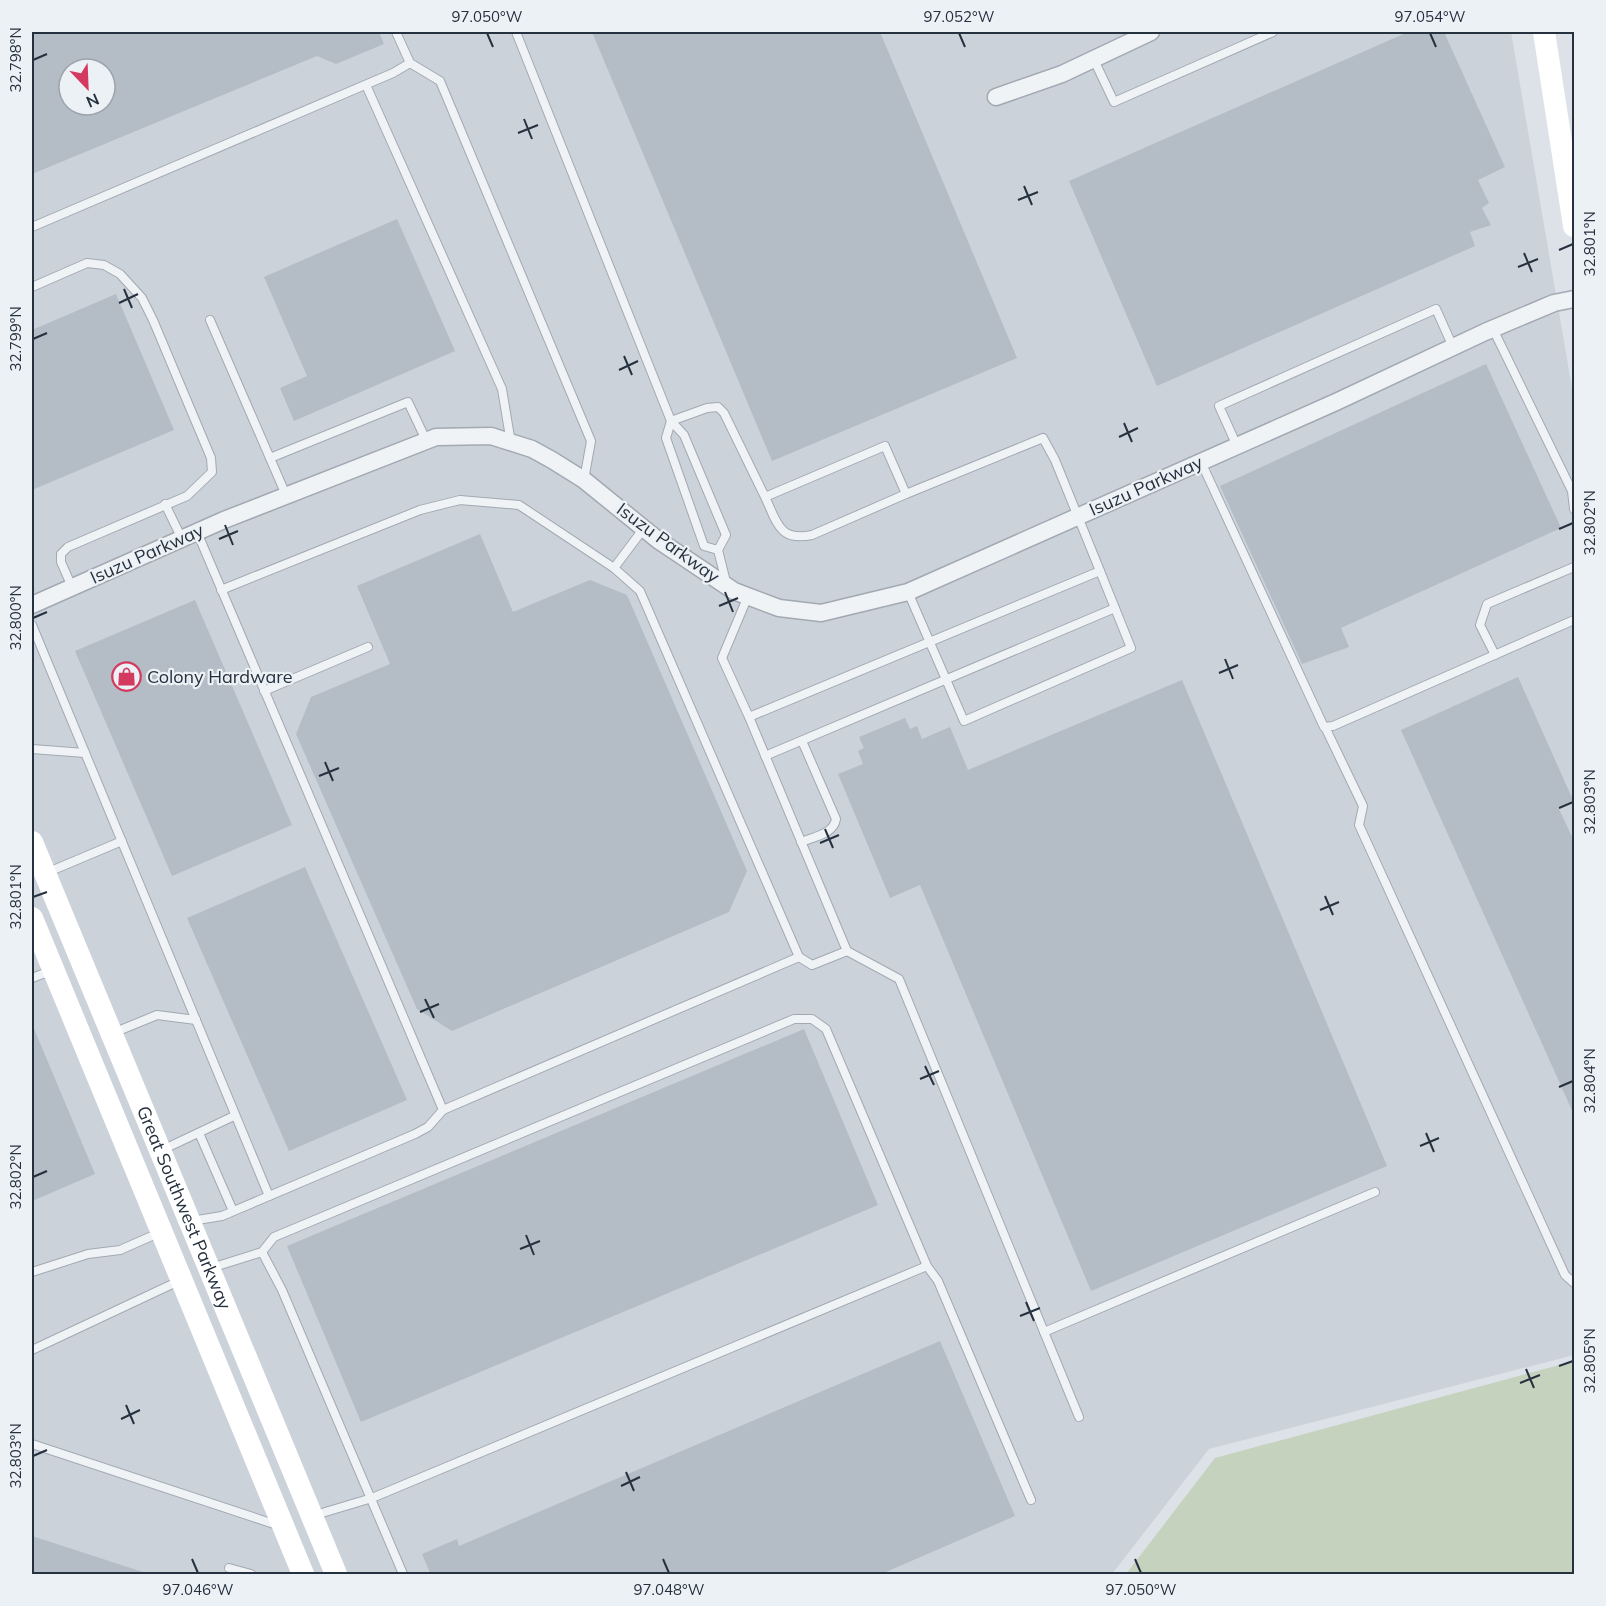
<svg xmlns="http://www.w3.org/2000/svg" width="1606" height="1606" font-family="Mulish,sans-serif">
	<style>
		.built { fill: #cbd2da; fill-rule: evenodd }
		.green { fill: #c5d2be }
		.building { fill: #b4bcc5; fill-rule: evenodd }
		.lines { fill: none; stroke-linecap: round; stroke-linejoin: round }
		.lane-casing { stroke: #a2a9b2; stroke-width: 10 }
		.street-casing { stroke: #a2a9b2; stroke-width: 19 }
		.lane { stroke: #f0f3f6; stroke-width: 8 }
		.street { stroke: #f0f3f6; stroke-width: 16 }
		.secondary { stroke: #fff; stroke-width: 22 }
		.ticks { fill: none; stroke: #26313f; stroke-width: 2 }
		.labels { text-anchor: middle; stroke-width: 4.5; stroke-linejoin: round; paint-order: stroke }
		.street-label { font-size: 18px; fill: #26313f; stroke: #ecf1f5 }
		.poi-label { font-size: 18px; fill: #26313f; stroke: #ecf1f5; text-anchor: start }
		.neatline { fill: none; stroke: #26313f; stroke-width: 2 }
		.ticks-label { font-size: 15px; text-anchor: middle; fill: #26313f }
	</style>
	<rect width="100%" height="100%" fill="#dde2e8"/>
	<path class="built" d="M32,32H1511L1574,400V1355L1209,1449L1112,1574H32ZM69,69H105V105H69Z"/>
	<path class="green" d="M1574,1361V1574H1126L1215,1458Z"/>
	<g class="building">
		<path d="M32,32H379L384,44L336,64L317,56L32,174ZM69,69H105V105H69Z"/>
		<path d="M592,32H880L1017,358L772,461Z"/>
		<path d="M1408,32H1444L1505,167L1478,180L1489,203L1482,208L1491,225L1470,232L1475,246L1157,386L1069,181Z"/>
		<path d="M397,219L455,351L294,421L280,388L307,376L264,277Z"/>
		<path d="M116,294L174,430L32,490V330Z"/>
		<path d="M1486,364L1561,528L1341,628L1349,647L1302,664L1220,486Z"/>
		<path d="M480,534L513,612L590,580L627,595L747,871L729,912L452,1031L417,1009L296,734L311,697L390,664L357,586Z"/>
		<path d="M195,600L292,825L172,876L75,651Z"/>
		<path d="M1518,677L1573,800L1558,807L1575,843V1117L1401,730Z"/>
		<path d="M1182,680L1387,1166L1091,1291L920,885L890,898L838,774L863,764L858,751L864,748L859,737L905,718L910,729L917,726L922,739L950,727L968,770Z"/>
		<path d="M305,867L407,1100L289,1151L187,918Z"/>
		<path d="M32,1024L95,1174L32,1201Z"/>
		<path d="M804,1029L878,1205L361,1422L287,1246Z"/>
		<path d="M940,1341L1015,1516L879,1575H431L422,1554L457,1539L459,1546Z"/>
		<path d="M32,1536L143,1572V1575H32Z"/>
	</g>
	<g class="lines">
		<defs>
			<g id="lane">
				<path d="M396,32L410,63L440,81L591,441L584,480"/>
				<path d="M516,32L671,421L707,408L718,407L724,413L765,497L885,446L906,494L812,535C779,542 777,522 765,497"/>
				<path d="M1094,60L1114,102L1273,32"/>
				<path d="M366,85L502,389L511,443"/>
				<path d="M32,227L393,73L410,63"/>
				<path d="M32,287L87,263L104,265L120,274L142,298L153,320L211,458L212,472L187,496L68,547L61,554V562L72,587"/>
				<path d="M210,320L286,495"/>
				<path d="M1493,329L1572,491L1574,509"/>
				<path d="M1237,446L1219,406L1436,309L1453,347"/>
				<path d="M270,458L408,402L426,440"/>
				<path d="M1201,462L1324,727L1333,726L1574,620"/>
				<path d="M165,504L182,539"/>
				<path d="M718,550L704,546L666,438L671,421L684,435L726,535L718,550L727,586"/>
				<path d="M221,590L420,510L460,500L519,505L614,568L644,528"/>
				<path d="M908,592L964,721L1131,648L1100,571"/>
				<path d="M748,596L722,658L749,717L1100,571L1055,460L1043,438L906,494"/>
				<path d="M32,625L269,1196"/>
				<path d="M1495,655L1480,625L1487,604L1574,567"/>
				<path d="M264,691L368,647"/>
				<path d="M749,717L847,951L899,979L1079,1417"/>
				<path d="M1325,727L1363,806L1359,825L1565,1275L1574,1283"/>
				<path d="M32,749L85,753"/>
				<path d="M765,756L1115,608"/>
				<path d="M801,842C813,837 834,834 836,819L802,741"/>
				<path d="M46,873L122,841"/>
				<path d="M799,957L812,965L847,951"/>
				<path d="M32,978L53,970"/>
				<path d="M113,1033L157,1015L196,1020"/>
				<path d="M443,1110L799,957L640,591L614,568"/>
				<path d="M199,1133L233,1211"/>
				<path d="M162,1150L234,1116"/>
				<path d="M191,1221L222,1216L415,1134L428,1127L443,1110L197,532"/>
				<path d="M262,1252L282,1290L403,1574"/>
				<path d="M211,1268L262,1252L274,1237L794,1019H812L826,1029L927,1266"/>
				<path d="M32,1272L88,1254L120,1250L161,1232"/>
				<path d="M1044,1332L1375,1192"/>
				<path d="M32,1350L181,1280"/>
				<path d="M32,1444L280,1526"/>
				<path d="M312,1516L372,1498L927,1266L938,1281L1031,1500"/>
				<path d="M229,1568L251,1574"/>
			</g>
			<g id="street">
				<path d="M996,97L1062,74L1151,32"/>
				<path d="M32,605L224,520L436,437L491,436L532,449L552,460L584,480L658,540L734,591L779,608L821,613L908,592L1336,402L1485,332L1554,303L1574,299"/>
			</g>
		</defs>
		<use href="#lane" class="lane-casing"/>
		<use href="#street" class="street-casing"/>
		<use href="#lane" class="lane"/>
		<use href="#street" class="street"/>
		<g class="secondary">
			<path d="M1544,32L1574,226"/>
			<path id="s1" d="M32,842L336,1574"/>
			<path d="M32,918L303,1574"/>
		</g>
	</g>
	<path class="ticks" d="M487,33L493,47M959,33L965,47M1430,33L1436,47M33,60L47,54M524,119L532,139M518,133L538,125M1024,186L1032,205M1018,200L1038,192M1559,250L1573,244M1524,253L1532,272M1518,267L1538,259M124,289L132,308M119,303L138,294M33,339L47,333M624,356L632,375M619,370L638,361M1124,423L1132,442M1119,437L1138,428M225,525L233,545M1559,529L1573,523M219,539L238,531M725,592L733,612M719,606L738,598M33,618L47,612M1225,659L1233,679M1219,673L1238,665M325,762L333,781M319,776L339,768M1559,808L1573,802M825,829L833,848M820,843L839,835M1325,896L1333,915M33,897L47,892M1320,910L1339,902M425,999L434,1018M420,1012L439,1004M925,1066L934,1085M920,1079L939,1071M1559,1087L1573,1081M1426,1133L1434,1152M1420,1146L1439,1138M33,1177L47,1171M526,1235L534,1255M520,1249L540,1241M1026,1302L1034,1321M1020,1316L1040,1308M1559,1366L1573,1361M1526,1369L1534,1388M1520,1383L1540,1375M126,1405L134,1424M121,1419L140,1410M33,1456L47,1450M626,1472L634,1491M621,1486L640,1477M192,1559L198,1573M663,1559L669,1573M1135,1559L1141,1573"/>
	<defs>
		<symbol id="shop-ring" viewBox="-11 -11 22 22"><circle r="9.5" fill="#ecf1f5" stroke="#d43a60" stroke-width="1.5"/><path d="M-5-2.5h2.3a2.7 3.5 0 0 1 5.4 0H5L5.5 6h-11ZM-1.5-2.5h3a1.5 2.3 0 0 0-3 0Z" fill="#d43a60"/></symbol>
	</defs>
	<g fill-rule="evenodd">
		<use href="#shop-ring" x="110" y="660" width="33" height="33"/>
	</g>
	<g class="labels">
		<g class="street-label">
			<text transform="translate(1146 486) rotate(-24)" y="6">Isuzu Parkway</text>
			<text transform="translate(668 543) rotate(36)" y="6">Isuzu Parkway</text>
			<text transform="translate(147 554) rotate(-24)" y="6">Isuzu Parkway</text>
			<text dy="6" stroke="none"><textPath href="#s1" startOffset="396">Great Southwest Parkway</textPath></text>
		</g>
		<g class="poi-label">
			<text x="147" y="683">Colony Hardware</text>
		</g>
	</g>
	<rect width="1606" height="1606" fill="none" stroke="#ecf1f5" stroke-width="66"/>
	<g transform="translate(87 87) rotate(157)"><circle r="28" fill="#ecf1f5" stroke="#9da4ac" stroke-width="1.5"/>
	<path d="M0-4.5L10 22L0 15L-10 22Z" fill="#d43a60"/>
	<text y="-9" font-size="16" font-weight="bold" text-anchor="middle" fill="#26313f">N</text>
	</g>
	<rect x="33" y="33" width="1540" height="1540" class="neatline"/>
	<g class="ticks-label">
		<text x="487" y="22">97.050°W</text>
		<text x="959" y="22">97.052°W</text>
		<text x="1430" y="22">97.054°W</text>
		<text transform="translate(16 60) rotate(-90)" y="5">32.798°N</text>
		<text transform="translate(1590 244) rotate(-90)" y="5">32.801°N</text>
		<text transform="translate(16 339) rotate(-90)" y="5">32.799°N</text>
		<text transform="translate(1590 523) rotate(-90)" y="5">32.802°N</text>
		<text transform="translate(16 618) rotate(-90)" y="5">32.800°N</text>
		<text transform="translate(1590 802) rotate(-90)" y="5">32.803°N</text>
		<text transform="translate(16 897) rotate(-90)" y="5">32.801°N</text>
		<text transform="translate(1590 1081) rotate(-90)" y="5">32.804°N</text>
		<text transform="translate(16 1177) rotate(-90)" y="5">32.802°N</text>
		<text transform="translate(1590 1361) rotate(-90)" y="5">32.805°N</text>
		<text transform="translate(16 1456) rotate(-90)" y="5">32.803°N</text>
		<text x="198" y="1595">97.046°W</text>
		<text x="669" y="1595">97.048°W</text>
		<text x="1141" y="1595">97.050°W</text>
	</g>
</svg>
